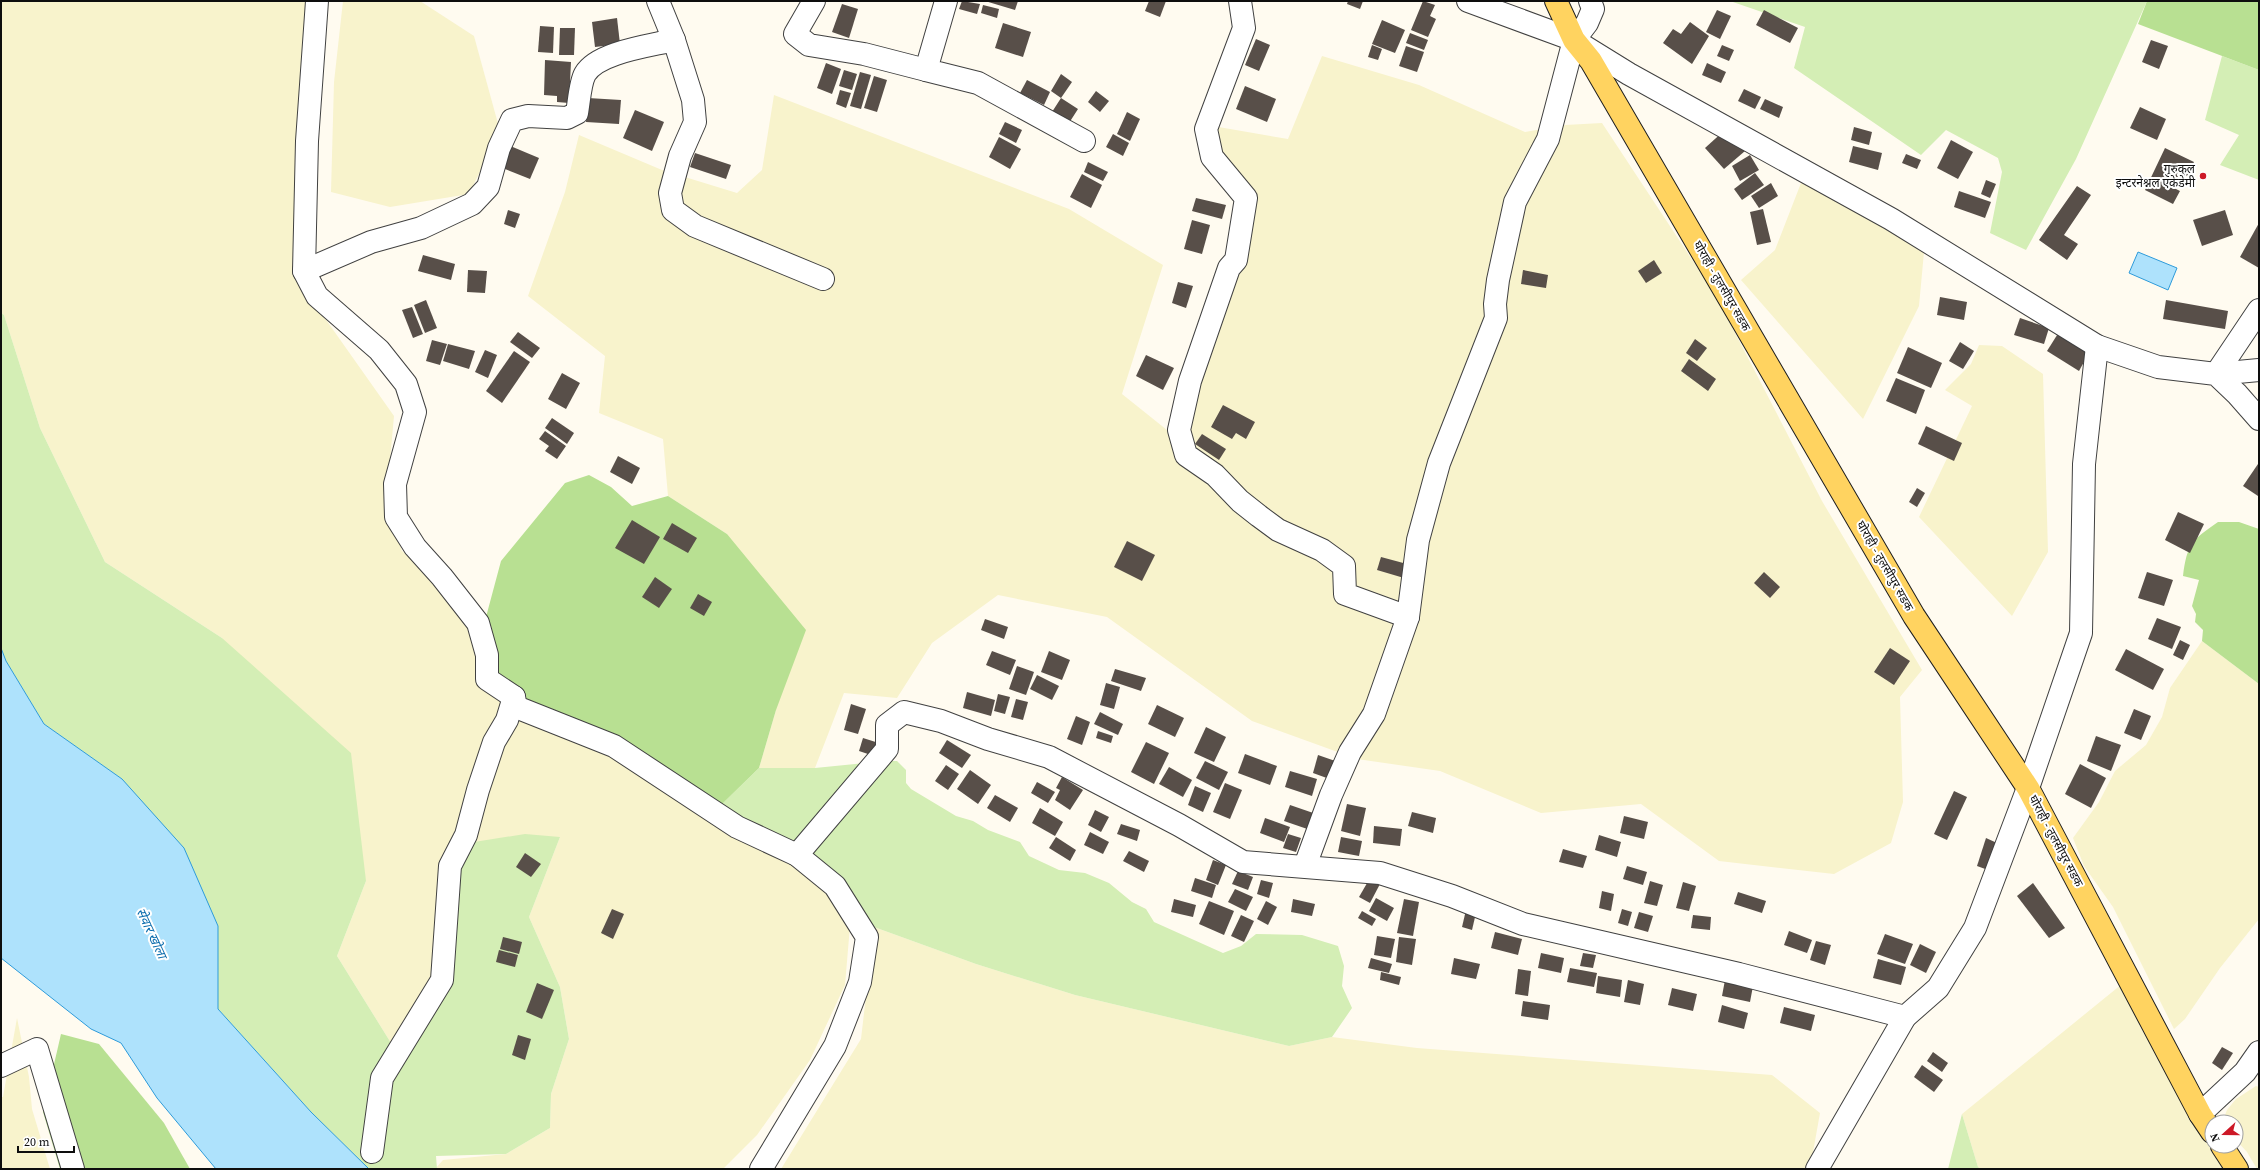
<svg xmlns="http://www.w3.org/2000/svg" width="2260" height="1170" font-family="'Source Serif 4','Noto Sans Devanagari',serif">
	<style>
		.farmland { fill: #f8f3cc }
		.green { fill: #d4eeb5 }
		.forest { fill: #b8e092 }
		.water { fill: #aee2fc; stroke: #2e9bda }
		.building { fill: #584f49 }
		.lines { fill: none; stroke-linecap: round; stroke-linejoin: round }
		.minor-casing { stroke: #414141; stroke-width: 24 }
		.major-casing { stroke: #1f1f1f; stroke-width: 24 }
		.minor { stroke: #fff; stroke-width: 22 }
		.major { stroke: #ffd360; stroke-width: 22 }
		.poi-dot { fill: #cd1827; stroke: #fff; stroke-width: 1.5 }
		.labels { text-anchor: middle; stroke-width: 4; stroke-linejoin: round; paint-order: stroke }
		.poi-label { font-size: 12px; fill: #0e0e0e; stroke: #fff; text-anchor: end }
		.street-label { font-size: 12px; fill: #0e0e0e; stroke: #fff }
		.water-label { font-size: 13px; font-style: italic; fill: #0a6cad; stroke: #fff }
	</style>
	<rect width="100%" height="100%" fill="#fffbf0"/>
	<g class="farmland">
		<path d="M1,1H310L293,273L394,416L386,504L402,551L486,617L615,743L819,877L850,926L845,985L810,1060L757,1135L723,1169H435L443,1160L506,1154L550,1128L551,1094L569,1039L560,987L529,917L560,837L435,982L391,1043L337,956L366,881L222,638L105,562L40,428L4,315L1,313Z"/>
		<path d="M343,1H420L474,36L500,131L469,194L390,207L331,192L334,82Z"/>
		<path d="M1322,56L1419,85L1525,132L1565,125L1602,123L1716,296L1822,501L1922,670L1900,697L1903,802L1891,843L1834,874L1719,861L1641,804L1541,813L1440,771L1357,759L1252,721L1107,617L998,595L932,643L897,698L844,693L815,768H759L776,710L727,534L668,496L663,439L599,413L605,356L528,296L565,192L579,135L662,170L737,193L762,170L774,95L1069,209L1163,265L1122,394L1167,430L1229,268L1236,194L1207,125L1288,139Z"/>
		<path d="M1801,183L1857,208L1924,252L1919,306L1863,419L1741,280L1775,250Z"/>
		<path d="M1979,345L2002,346L2043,374L2048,552L2012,616L1919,517L1972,406L1945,390L1971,364Z"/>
		<path d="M2202,641L2259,684V919L2220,968L2185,1019L2174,1029L2113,907L2084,866L2073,838L2099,802L2115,771L2146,745L2162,717L2170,688Z"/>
		<path d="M874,927L976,964L1075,995L1289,1046L1332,1037L1417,1048L1772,1075L1820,1113L1810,1169H781L861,1039Z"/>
		<path d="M2122,984L2141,1029L2171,1074L2202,1131L2228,1169H1981L1978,1167L1962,1114Z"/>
		<path d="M17,1018L29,1077L32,1109L50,1169H1V1097H3Z"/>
		<path d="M2256,1086L2259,1087V1169H2257L2247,1152L2236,1140V1122H2224L2223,1120L2227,1110L2236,1099Z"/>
	</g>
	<g class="green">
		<path d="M1730,1H2147L2076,159L2026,250L1990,233L2002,172L1998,158L1946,130L1921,155L1794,68L1805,27Z"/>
		<path d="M2222,56L2259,70V180L2220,165L2239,135L2205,120Z"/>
		<path d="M1,313L4,315L40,428L105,562L222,638L351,753L366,881L337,956L391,1043L435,982L449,846L525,834L560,837L529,917L560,987L569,1039L551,1094L550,1128L506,1154L436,1156L437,1169H369L311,1112L218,1009V926L122,779L44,724L6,661L1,648Z"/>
		<path d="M885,761H897L906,770V783L911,789L956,816L973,821L988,830L1020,842L1029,856L1059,870L1085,873L1109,883L1132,902L1146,909L1154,922L1223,953L1241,946L1256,934L1302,935L1338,946L1344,966L1342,986L1352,1008L1332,1037L1289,1046L1075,995L976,964L874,927L853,907L719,807L759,768H815Z"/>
		<path d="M1962,1114L1978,1167L1981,1169H1948Z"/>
	</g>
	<g class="forest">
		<path d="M2147,1H2259V70L2138,24Z"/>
		<path d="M589,475L611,487L632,506L668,496L727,534L806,630L776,710L759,768L719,807L519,705L493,678L486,617L501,561L565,483Z"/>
		<path d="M2218,522H2239L2259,529V684L2202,641L2203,630L2195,622L2196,614L2192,606L2199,580L2183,576C2187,544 2192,540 2218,522Z"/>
		<path d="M61,1034L99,1044L164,1123L190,1169H60L43,1112Z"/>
	</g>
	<g class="water">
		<path d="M2138,252L2177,268L2168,290L2129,273Z"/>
		<path d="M1,648L6,661L44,724L122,779L184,848L218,926V1009L311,1112L369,1169H216L157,1098L121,1043L91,1029L1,958Z"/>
	</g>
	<g class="building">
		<path d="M962,1L980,4L977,14L959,9Z"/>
		<path d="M985,1H1018L1015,10Z"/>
		<path d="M1149,1H1166L1160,17L1145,11Z"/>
		<path d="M1348,1H1363L1360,9L1347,4Z"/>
		<path d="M1423,1L1435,5L1430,16L1436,19L1428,37L1411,30Z"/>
		<path d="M842,4L858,9L849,38L832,32Z"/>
		<path d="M983,5L999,9L997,18L981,13Z"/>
		<path d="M1717,10L1731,16L1720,39L1706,32Z"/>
		<path d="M1764,10L1798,28L1790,43L1756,25Z"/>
		<path d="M617,18L620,44L595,47L592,22Z"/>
		<path d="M1382,20L1405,30L1395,53L1372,44Z"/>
		<path d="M1690,22L1709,36L1692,64L1663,43L1673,29L1681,34Z"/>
		<path d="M1003,23L1031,32L1023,57L995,48Z"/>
		<path d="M540,26L554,27L553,53L538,52Z"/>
		<path d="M560,28H575L574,55H559Z"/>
		<path d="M1410,33L1428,40L1424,50L1406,43Z"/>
		<path d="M1256,39L1270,45L1259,71L1245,65Z"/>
		<path d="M2151,40L2168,46L2159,69L2142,62Z"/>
		<path d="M1372,45L1382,49L1378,60L1368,57Z"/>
		<path d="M1722,45L1734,50L1729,61L1717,56Z"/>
		<path d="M1406,46L1424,52L1417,72L1399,66Z"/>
		<path d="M545,60L571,62L569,103L557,102V96L544,95Z"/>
		<path d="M826,63L841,69L832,94L817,88Z"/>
		<path d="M1707,63L1726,72L1721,83L1702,75Z"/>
		<path d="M844,70L857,74L852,90L839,86Z"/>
		<path d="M860,72L871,75L861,109L850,106Z"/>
		<path d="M1061,74L1072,82L1061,98L1078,109L1069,123L1052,112L1061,98L1051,91Z"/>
		<path d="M874,76L887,80L877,112L864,108Z"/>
		<path d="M1027,80L1050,92L1044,105L1020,93Z"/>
		<path d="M1245,86L1276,99L1267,122L1236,109Z"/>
		<path d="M1744,89L1761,97L1755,109L1738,101Z"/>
		<path d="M840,90L851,93L846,108L836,104Z"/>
		<path d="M1096,91L1109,101L1100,112L1088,102Z"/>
		<path d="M588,98L621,100L619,124L586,122Z"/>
		<path d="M1765,99L1783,107L1779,118L1760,109Z"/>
		<path d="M2140,107L2166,119L2157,140L2130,128Z"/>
		<path d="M635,110L664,122L652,151L623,138Z"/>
		<path d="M1127,112L1140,119L1130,141L1117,134Z"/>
		<path d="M1005,122L1022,130L1016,143L999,134Z"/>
		<path d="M1854,127L1872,132L1869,145L1851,140Z"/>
		<path d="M1726,129L1745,151L1724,169L1705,148Z"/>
		<path d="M1113,134L1129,143L1123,156L1106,147Z"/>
		<path d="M999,137L1021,149L1010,169L989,157Z"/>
		<path d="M1951,140L1973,152L1958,179L1937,168Z"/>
		<path d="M508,145L539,158L530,179L500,167Z"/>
		<path d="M1853,146L1882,153L1878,170L1849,162Z"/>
		<path d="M2165,148L2194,162L2187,176L2181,173L2174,188L2180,191L2173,204L2145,190Z"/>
		<path d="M695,153L731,165L726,179L690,167Z"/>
		<path d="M1906,154L1921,160L1917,169L1902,163Z"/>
		<path d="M1750,155L1759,170L1740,181L1732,166Z"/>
		<path d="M1088,162L1108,172L1103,181L1084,172Z"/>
		<path d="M1755,173L1764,185L1742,200L1734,189Z"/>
		<path d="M1082,174L1102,185L1091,208L1070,197Z"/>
		<path d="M1986,180L1996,184L1990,198L1981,194Z"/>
		<path d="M1771,183L1778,196L1759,208L1751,196Z"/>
		<path d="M2077,186L2091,195L2064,235L2078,244L2067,260L2039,240Z"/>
		<path d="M1959,191L1991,202L1985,218L1954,207Z"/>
		<path d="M1196,198L1226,205L1222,219L1192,211Z"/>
		<path d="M1763,209L1771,242L1757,245L1750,212Z"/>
		<path d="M508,210L520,214L515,228L504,224Z"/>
		<path d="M2225,210L2233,235L2202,246L2193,220Z"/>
		<path d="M1192,220L1210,225L1202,254L1184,249Z"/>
		<path d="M2259,223V268L2240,257Z"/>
		<path d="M423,255L455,264L451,280L418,271Z"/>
		<path d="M1654,260L1662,273L1646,283L1638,271Z"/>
		<path d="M468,270L487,271L485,293L467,292Z"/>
		<path d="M1523,270L1548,275L1546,288L1521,284Z"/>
		<path d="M1178,282L1193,286L1186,308L1172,303Z"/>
		<path d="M1940,297L1967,302L1964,320L1937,315Z"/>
		<path d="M426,300L437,328L425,333L414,305Z"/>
		<path d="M2166,300L2228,311L2225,329L2163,319Z"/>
		<path d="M412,307L423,334L413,338L402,310Z"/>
		<path d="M2020,318L2049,328L2044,344L2014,335Z"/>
		<path d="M518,332L540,348L532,358L510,342Z"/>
		<path d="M2059,332L2090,351L2079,371L2047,351Z"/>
		<path d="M1695,339L1707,348L1697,361L1686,353Z"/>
		<path d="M432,340L447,344L440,365L426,361Z"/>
		<path d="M1960,342L1974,351L1963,369L1949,361Z"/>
		<path d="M448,344L475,351L469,369L443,361Z"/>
		<path d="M1908,347L1942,363L1931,388L1897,373Z"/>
		<path d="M485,350L497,355L488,378L475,372Z"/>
		<path d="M514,351L530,362L502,403L486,391Z"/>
		<path d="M1146,355L1174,368L1163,390L1136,376Z"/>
		<path d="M1689,359L1716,379L1708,391L1681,371Z"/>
		<path d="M562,373L580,383L566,409L548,399Z"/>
		<path d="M1896,378L1925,390L1916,414L1886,401Z"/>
		<path d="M1223,405L1255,422L1246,439L1236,433L1232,439L1211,427Z"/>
		<path d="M552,418L574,433L567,444L545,428Z"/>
		<path d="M1926,426L1962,443L1954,461L1918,444Z"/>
		<path d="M545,431L566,446L557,459L545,451L549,446L539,439Z"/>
		<path d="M1202,434L1226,449L1219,460L1195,444Z"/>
		<path d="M618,456L640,468L632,484L610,472Z"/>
		<path d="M2258,464L2259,465L2258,496L2243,486Z"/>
		<path d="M1917,488L1925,493L1917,507L1909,502Z"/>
		<path d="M2178,512L2204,524L2190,553L2165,540Z"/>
		<path d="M632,520L660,537L644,564L615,548Z"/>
		<path d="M672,523L697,538L688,553L663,539Z"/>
		<path d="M1127,541L1155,555L1142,581L1114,567Z"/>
		<path d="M1381,557L1407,564L1404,578L1377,570Z"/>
		<path d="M1764,572L1780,587L1770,598L1754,583Z"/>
		<path d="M2147,572L2173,580L2164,606L2138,598Z"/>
		<path d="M655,577L672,589L659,608L642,597Z"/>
		<path d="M698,594L712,602L704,616L690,608Z"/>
		<path d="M2157,618L2181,627L2172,649L2148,639Z"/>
		<path d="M985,619L1008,627L1004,639L981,630Z"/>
		<path d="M2180,640L2190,645L2183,660L2173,655Z"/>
		<path d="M1890,648L1910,661L1894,685L1874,672Z"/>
		<path d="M2126,649L2164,669L2153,690L2115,670Z"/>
		<path d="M992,651L1016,660L1010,675L986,665Z"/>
		<path d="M1049,651L1070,660L1062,680L1041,672Z"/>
		<path d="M1017,666L1034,672L1026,695L1009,689Z"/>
		<path d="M1115,669L1146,678L1141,691L1111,681Z"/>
		<path d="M1037,675L1059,686L1052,700L1030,689Z"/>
		<path d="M1106,683L1120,687L1114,709L1100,705Z"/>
		<path d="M967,692L995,700L991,716L963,708Z"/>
		<path d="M998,694L1010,697L1005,714L994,711Z"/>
		<path d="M1016,699L1028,702L1023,720L1011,717Z"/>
		<path d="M851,704L866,709L858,734L844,730Z"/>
		<path d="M1157,705L1184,718L1175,737L1148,724Z"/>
		<path d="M2134,709L2151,716L2141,740L2124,733Z"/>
		<path d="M1100,712L1123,724L1118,735L1094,724Z"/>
		<path d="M1076,716L1090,722L1082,745L1067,739Z"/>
		<path d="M1206,727L1226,737L1214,762L1194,753Z"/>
		<path d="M1098,731L1113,736L1111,743L1096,738Z"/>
		<path d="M2096,736L2121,745L2111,771L2087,761Z"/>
		<path d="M863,738L885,745L880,758L859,751Z"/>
		<path d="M947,740L971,755L962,768L939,753Z"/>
		<path d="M1146,742L1169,753L1154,784L1131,772Z"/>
		<path d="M1245,754L1277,766L1270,785L1238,773Z"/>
		<path d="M1318,755L1341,763L1335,781L1313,773Z"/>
		<path d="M1205,761L1228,772L1219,790L1196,778Z"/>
		<path d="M2080,764L2106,778L2091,808L2065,794Z"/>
		<path d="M946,765L959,774L948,790L935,781Z"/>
		<path d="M1169,767L1192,780L1183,797L1159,784Z"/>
		<path d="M970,770L991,785L978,804L957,789Z"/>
		<path d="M1290,771L1317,779L1312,796L1285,787Z"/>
		<path d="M1062,777L1083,790L1070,810L1055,800L1060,790L1056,788Z"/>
		<path d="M1037,782L1055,792L1048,803L1031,793Z"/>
		<path d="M1225,783L1242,790L1230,819L1213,812Z"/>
		<path d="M1195,786L1211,793L1203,812L1188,805Z"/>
		<path d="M1954,791L1967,797L1947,840L1934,834Z"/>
		<path d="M995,795L1018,808L1010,822L987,808Z"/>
		<path d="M1347,804L1366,808L1360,836L1341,831Z"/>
		<path d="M1290,805L1322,816L1316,832L1284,821Z"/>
		<path d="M1040,808L1063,822L1055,836L1032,823Z"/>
		<path d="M1095,810L1109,817L1101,832L1088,825Z"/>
		<path d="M1412,812L1436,818L1433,833L1408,826Z"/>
		<path d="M1624,816L1648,822L1644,839L1620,833Z"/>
		<path d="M1265,818L1290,827L1284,842L1260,833Z"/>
		<path d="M1121,824L1140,830L1137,841L1117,834Z"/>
		<path d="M1374,826L1402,829L1400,846L1373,843Z"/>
		<path d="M1090,832L1109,842L1103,854L1084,845Z"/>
		<path d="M1288,834L1301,838L1296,852L1283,848Z"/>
		<path d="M1599,835L1621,842L1617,857L1595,850Z"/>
		<path d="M1056,837L1076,850L1070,861L1049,848Z"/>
		<path d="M1341,837L1362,841L1359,856L1338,852Z"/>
		<path d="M1986,838L1997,843L1988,870L1977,866Z"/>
		<path d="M1563,849L1587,856L1583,868L1559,862Z"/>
		<path d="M1129,851L1149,861L1144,872L1123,861Z"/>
		<path d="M525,853L541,864L531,877L516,867Z"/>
		<path d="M1213,860L1226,865L1218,885L1206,880Z"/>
		<path d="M1627,866L1647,872L1643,885L1623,879Z"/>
		<path d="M1238,871L1253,877L1248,890L1232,884Z"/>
		<path d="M1195,878L1216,885L1212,898L1191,891Z"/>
		<path d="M1370,878L1380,884L1370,903L1359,897Z"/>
		<path d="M1261,880L1273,883L1269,898L1257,894Z"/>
		<path d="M1650,881L1663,885L1657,906L1644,903Z"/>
		<path d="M1683,882L1696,886L1689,911L1676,908Z"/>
		<path d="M2033,883L2065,928L2049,938L2017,896Z"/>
		<path d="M1235,889L1253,897L1246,911L1228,902Z"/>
		<path d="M1602,891L1614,894L1611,911L1599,908Z"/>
		<path d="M1738,892L1766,901L1762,913L1734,904Z"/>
		<path d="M1376,898L1394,908L1387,921L1369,911Z"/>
		<path d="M1174,899L1196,905L1193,917L1171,912Z"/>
		<path d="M1293,899L1315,904L1312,916L1291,912Z"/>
		<path d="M1404,899L1419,902L1413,936L1397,933Z"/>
		<path d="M1209,901L1234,911L1224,935L1199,924Z"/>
		<path d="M1266,901L1277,907L1268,925L1257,919Z"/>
		<path d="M612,909L624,914L613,939L601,933Z"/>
		<path d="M1622,909L1632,912L1628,926L1618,923Z"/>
		<path d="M1466,910L1476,913L1472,930L1462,927Z"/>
		<path d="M1362,911L1376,919L1372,926L1358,918Z"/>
		<path d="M1639,912L1653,916L1648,932L1634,928Z"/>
		<path d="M1241,915L1254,921L1244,942L1231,936Z"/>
		<path d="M1693,915L1711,917L1710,930L1691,928Z"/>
		<path d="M1789,931L1812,940L1807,953L1784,945Z"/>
		<path d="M1495,932L1522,939L1518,955L1491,948Z"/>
		<path d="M1885,934L1913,944L1905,964L1877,954Z"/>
		<path d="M1377,936L1395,939L1391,958L1374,955Z"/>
		<path d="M503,937L522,942L519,954L500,949Z"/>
		<path d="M1399,937L1416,939L1412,965L1396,962Z"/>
		<path d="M1816,941L1831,945L1825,965L1810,960Z"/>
		<path d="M1920,944L1936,952L1926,973L1910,965Z"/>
		<path d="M499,950L518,955L515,967L496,962Z"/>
		<path d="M1541,953L1564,958L1561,973L1538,968Z"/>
		<path d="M1583,953L1596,955L1593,968L1580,966Z"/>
		<path d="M1371,958L1392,964L1389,973L1368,968Z"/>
		<path d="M1454,958L1480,964L1476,979L1451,974Z"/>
		<path d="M1878,959L1906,967L1901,985L1873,978Z"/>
		<path d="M1570,968L1597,973L1594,987L1567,982Z"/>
		<path d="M1518,969L1531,971L1528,996L1515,994Z"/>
		<path d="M1381,972L1401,977L1399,985L1380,980Z"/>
		<path d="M1598,976L1622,980L1620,997L1596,993Z"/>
		<path d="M1628,980L1644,984L1640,1005L1624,1002Z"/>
		<path d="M1725,980L1753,986L1750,1002L1722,996Z"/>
		<path d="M537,983L554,990L542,1019L526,1012Z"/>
		<path d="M1672,988L1697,994L1693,1011L1668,1005Z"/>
		<path d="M1523,1001L1550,1005L1548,1020L1521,1016Z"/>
		<path d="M1722,1005L1748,1013L1744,1029L1718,1022Z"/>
		<path d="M1784,1007L1815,1015L1811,1031L1780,1023Z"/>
		<path d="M518,1035L531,1039L525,1060L512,1055Z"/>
		<path d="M2222,1047L2233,1053L2222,1070L2212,1063Z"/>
		<path d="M1933,1052L1948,1063L1942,1072L1927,1061Z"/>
		<path d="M1922,1065L1943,1080L1934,1092L1914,1077Z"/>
	</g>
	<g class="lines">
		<defs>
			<g id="minor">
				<path d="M317,1L307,141L304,271L317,296L379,350L406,384L415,412L395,484L396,517L415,547L442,577L478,623L487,655V679L514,697L516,707L614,746L737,827L797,855L835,886L867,937L860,982L835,1046L761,1169"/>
				<path d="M658,1L674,40L693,100L695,122L680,156L670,193L673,210L695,226L823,279"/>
				<path d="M814,1L795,34L809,45L864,54L926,70"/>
				<path d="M946,1L926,70L978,83L1084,141"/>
				<path d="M1240,1L1244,28L1206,129L1212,157L1246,198L1236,260L1229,268L1190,381L1179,430L1186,455L1215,475L1240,501L1259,516L1278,530L1322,550L1344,566L1345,594L1408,617"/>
				<path d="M1468,1L1574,40L1629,74L1891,219L2097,346L2158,367L2216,374L2237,394L2259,419"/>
				<path d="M304,271L371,242L421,228L472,204L488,187L499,148L512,120L528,116L567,118L577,113C579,102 580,83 585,74C598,52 650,46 674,40"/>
				<path d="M2216,374L2259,310"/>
				<path d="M2216,374L2259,370"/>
				<path d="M797,855L887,749V725L904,712L941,721L988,739L1049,757L1179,825L1243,862L1380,873L1452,896L1523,924L1739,974L1905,1017"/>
				<path d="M1305,866L1331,795L1350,752L1374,714L1408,617L1418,540L1439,463L1496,318L1495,304L1498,280L1515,202L1548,139L1574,40L1587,23L1593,9L1590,1"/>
				<path d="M1,1066L37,1049L73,1169"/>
				<path d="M2200,1114L2245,1072L2259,1052"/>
				<path d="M372,1152L382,1078L442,980L450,866L466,835L478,790L494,742L507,720L514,697"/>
				<path d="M1817,1169L1905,1017L1938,988L1975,928L2028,788L2081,633L2084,464L2097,346"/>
			</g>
			<g id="major">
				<path d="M1556,1L1574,40L1591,61L1914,616L2028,788L2200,1114L2212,1132"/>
				<path d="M2222,1146L2237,1169"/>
			</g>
		</defs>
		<use href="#minor" class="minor-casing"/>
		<use href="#major" class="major-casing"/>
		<use href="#minor" class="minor"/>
		<use href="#major" class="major"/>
	</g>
	<circle class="poi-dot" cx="2203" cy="176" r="4"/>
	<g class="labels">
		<g class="poi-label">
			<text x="2195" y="173">गुरुकुल<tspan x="2195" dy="14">इन्टरनेश्नल एकेडेमी</tspan></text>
		</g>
		<g class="street-label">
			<text transform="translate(1722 286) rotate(60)" y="4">घोराही - तुलसीपुर सडक</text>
			<text transform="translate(1885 566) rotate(60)" y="4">घोराही - तुलसीपुर सडक</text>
			<text transform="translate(2056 841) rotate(62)" y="4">घोराही - तुलसीपुर सडक</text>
		</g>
		<g class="water-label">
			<text transform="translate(152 933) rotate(65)" y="5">सेवार खोला</text>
		</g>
	</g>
	<rect width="2260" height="1170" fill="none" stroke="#0e0e0e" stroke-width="4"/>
	<g transform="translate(2224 1134) rotate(249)"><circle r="19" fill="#ffffff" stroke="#9f9f9f"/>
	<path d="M0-3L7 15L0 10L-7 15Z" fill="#cd1827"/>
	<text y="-6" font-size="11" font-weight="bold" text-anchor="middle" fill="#0e0e0e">N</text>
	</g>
	<path d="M18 1146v6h56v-6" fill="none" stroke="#0e0e0e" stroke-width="2"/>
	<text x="24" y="1146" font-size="12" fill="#0e0e0e" stroke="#ffffff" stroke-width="3" paint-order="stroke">20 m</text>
</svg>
